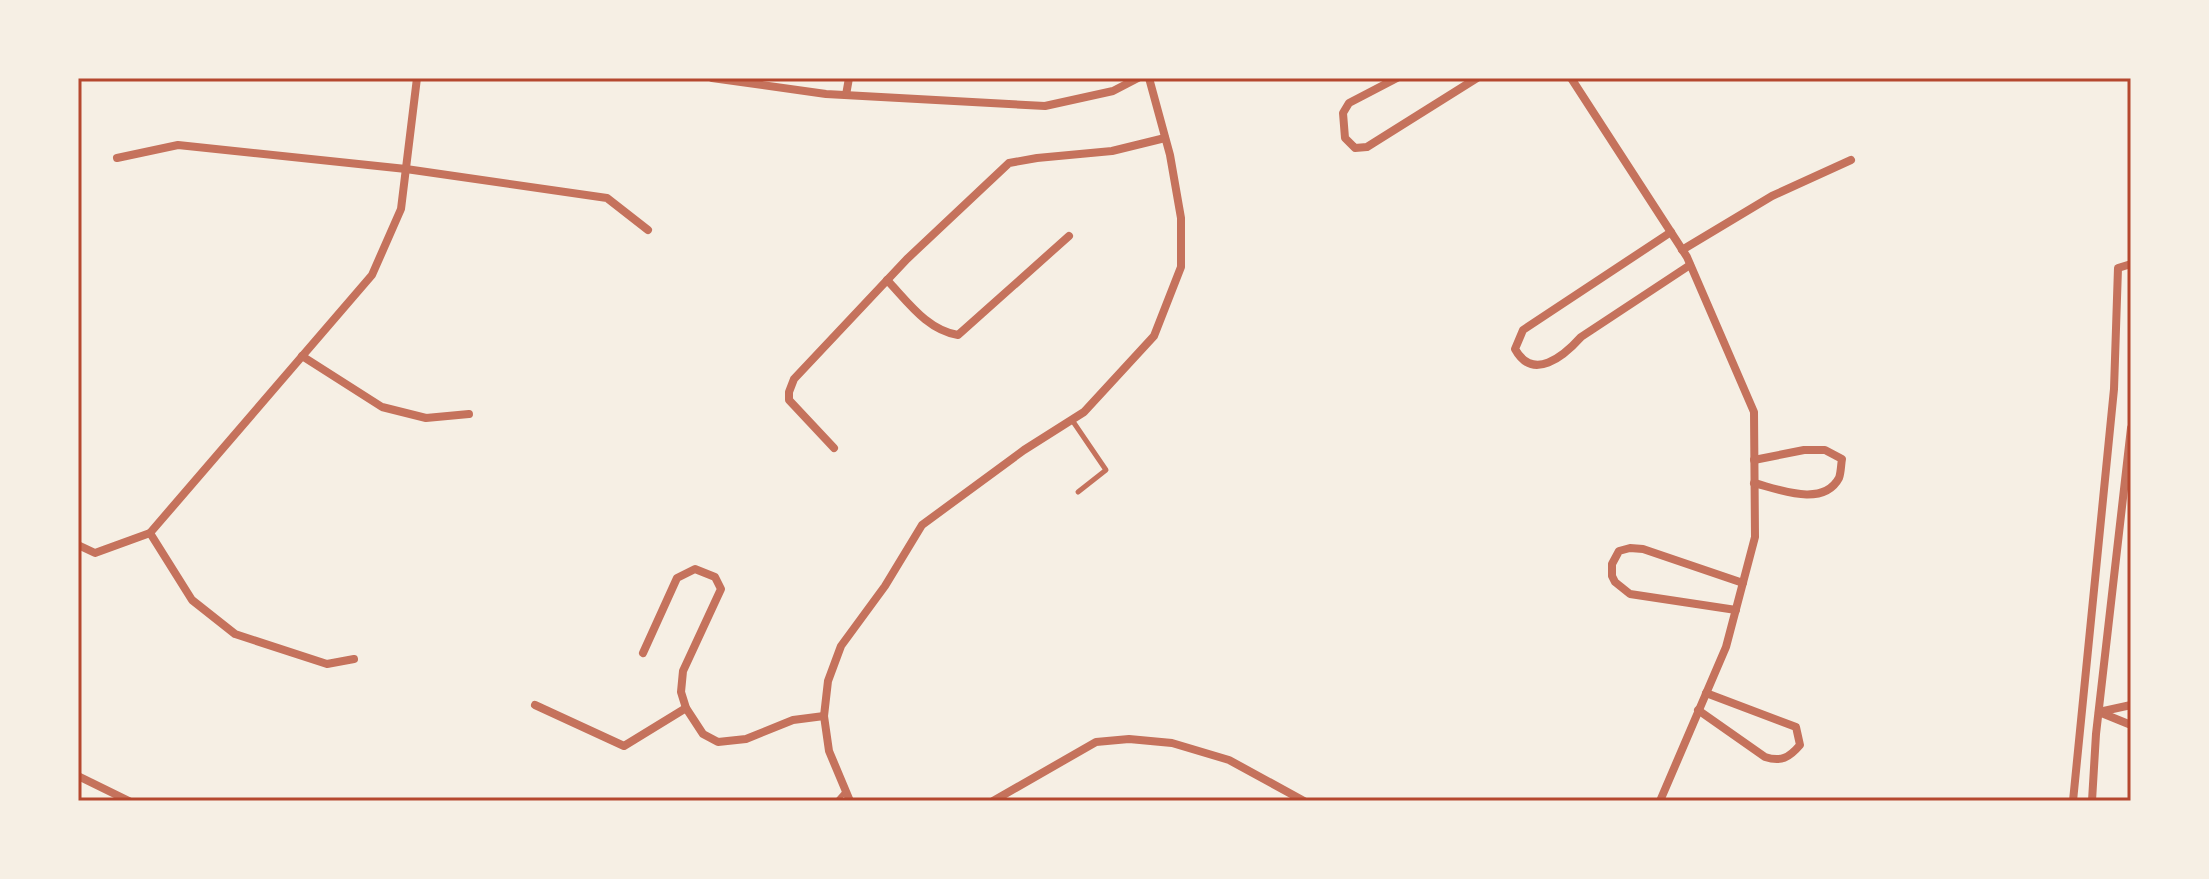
<svg xmlns="http://www.w3.org/2000/svg" width="2209" height="879" font-family="Spectral,serif">
	<style>
		.lines { fill: none; stroke-linecap: round; stroke-linejoin: round }
		.service { stroke: #c5725c; stroke-width: 5 }
		.minor { stroke: #c5725c; stroke-width: 8 }
		.neatline { fill: none; stroke: #b5482f; stroke-width: 3 }
	</style>
	<rect width="100%" height="100%" fill="#f6efe4"/>
	<g class="lines">
		<g class="service">
			<path d="M1072,420L1106,470L1078,492"/>
			<path d="M837,801L845,792"/>
		</g>
		<g class="minor">
			<path d="M712,78L826,94L1045,106L1113,91L1138,78"/>
			<path d="M1397,78L1349,103L1343,113L1345,138L1355,148L1367,147L1477,78"/>
			<path d="M1571,78L1687,257L1754,412L1755,537L1726,647L1660,801"/>
			<path d="M846,95L849,78"/>
			<path d="M117,158L178,145L406,169L607,198L648,230"/>
			<path d="M1671,232L1523,330L1515,349C1533,382 1564,356 1581,337L1690,265"/>
			<path d="M1682,250L1772,196L1851,160"/>
			<path d="M887,280C908,302 927,330 958,335L1069,236"/>
			<path d="M302,356L382,407L426,418L469,414"/>
			<path d="M834,448L789,400V392L794,379L907,259L1009,163L1037,158L1112,151L1165,138"/>
			<path d="M1754,460L1804,450H1825L1842,459C1841,464 1841,473 1839,478C1823,508 1778,489 1754,483"/>
			<path d="M150,533L192,600L235,634L327,664L354,659"/>
			<path d="M78,545L95,553L150,533L372,275L401,209L417,78"/>
			<path d="M1736,610L1630,594L1615,582L1612,576V564L1619,551L1630,548L1643,549L1743,583"/>
			<path d="M643,653L677,578L695,569L715,577L721,589L683,671L681,692L686,708L703,734L718,742L746,739L793,720L824,716"/>
			<path d="M535,705L624,746L686,708"/>
			<path d="M1698,710L1765,757C1781,762 1789,758 1800,745L1796,727L1706,693"/>
			<path d="M2099,712L2131,725"/>
			<path d="M2099,712L2131,705"/>
			<path d="M78,776L129,801"/>
			<path d="M850,801L829,751L824,716L828,681L841,646L885,586L922,525L1024,450L1084,412L1154,336L1181,267V218L1170,155L1149,78"/>
			<path d="M993,801L1096,742L1129,739L1172,743L1229,760L1304,801"/>
			<path d="M2073,801L2114,389L2118,268L2131,264"/>
			<path d="M2092,801L2096,734L2131,428"/>
		</g>
	</g>
	<rect width="2209" height="879" fill="none" stroke="#f6efe4" stroke-width="160"/>
	<rect x="80" y="80" width="2049" height="719" class="neatline"/>
</svg>
